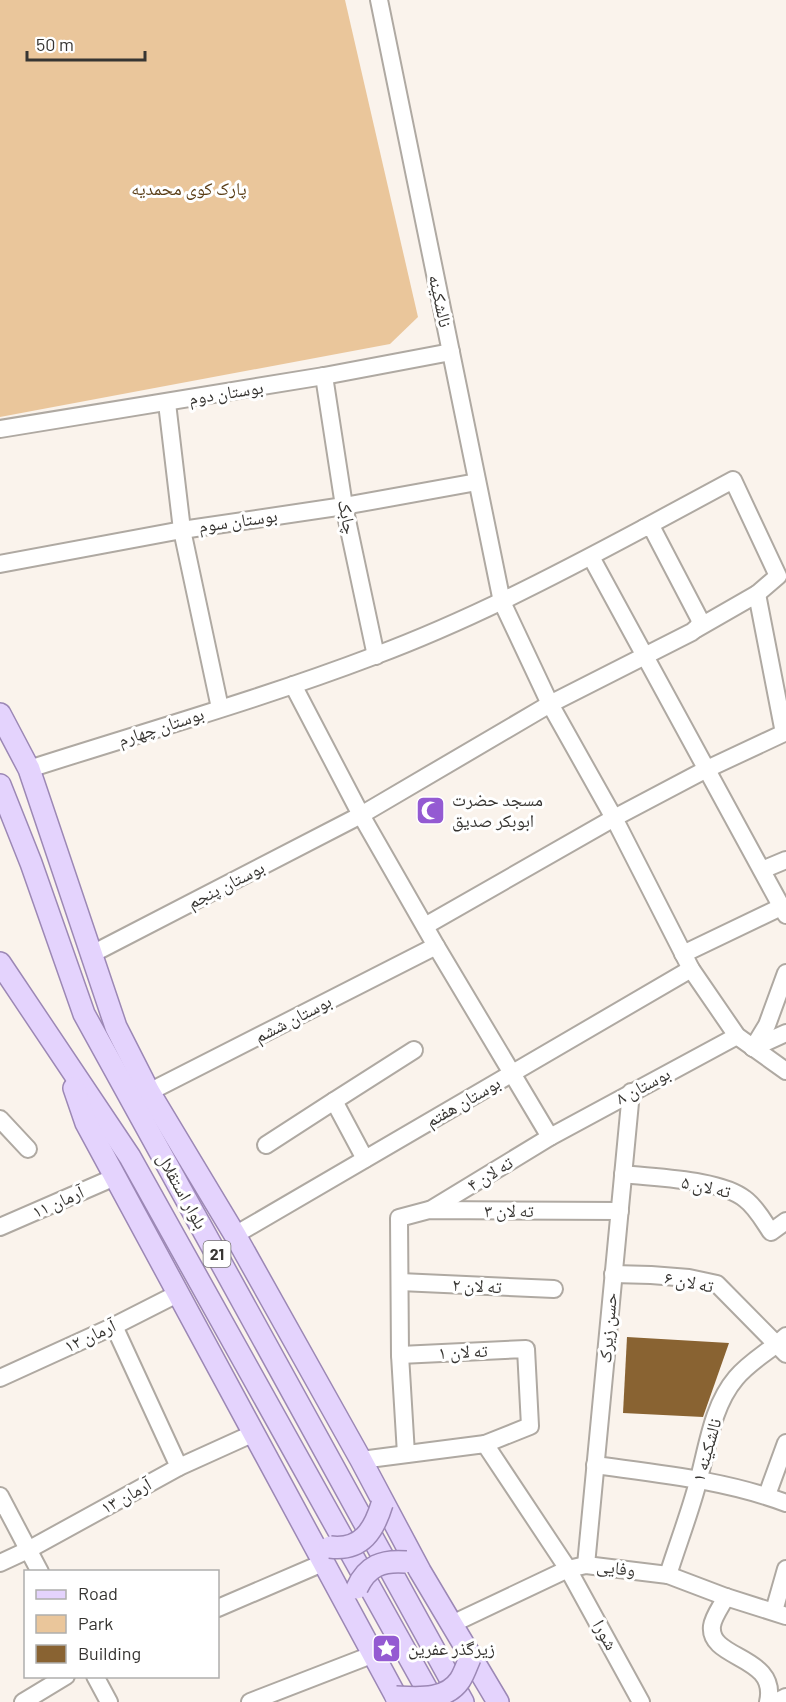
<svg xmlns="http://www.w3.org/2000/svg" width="786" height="1702" font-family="Barlow,'Noto Naskh Arabic',sans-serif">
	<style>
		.green { fill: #eac69b }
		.building { fill: #896332 }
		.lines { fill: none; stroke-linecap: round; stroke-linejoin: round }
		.minor-casing { stroke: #afa9a2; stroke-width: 20 }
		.major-casing { stroke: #9c88b5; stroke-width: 24 }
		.minor { stroke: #fff; stroke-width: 16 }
		.major { stroke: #e4d3fd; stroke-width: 21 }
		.major-bridge-casing { stroke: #9c88b5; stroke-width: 24; stroke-linecap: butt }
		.major-bridge { stroke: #e4d3fd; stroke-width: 21 }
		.labels { text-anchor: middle; stroke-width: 6; stroke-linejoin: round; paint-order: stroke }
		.shield { fill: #fff; stroke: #737270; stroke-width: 1.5 }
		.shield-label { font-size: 16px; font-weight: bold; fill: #373532 }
		.park-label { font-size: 18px; fill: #5a3d16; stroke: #fff }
		.street-label { font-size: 18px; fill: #373532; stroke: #fff }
		.poi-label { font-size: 18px; fill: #373532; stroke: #fff; text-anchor: start }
	</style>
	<rect width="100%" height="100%" fill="#faf3ec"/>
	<path class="green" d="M0,0H345L418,317L390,344L0,417Z"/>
	<path class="building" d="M627,1337L729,1343L703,1417L623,1413Z"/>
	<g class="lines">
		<defs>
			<g id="minor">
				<path d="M379,0L502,602L550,704L614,818L691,969L737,1036L786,1071"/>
				<path d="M324,376L344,506L376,656"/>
				<path d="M167,403L182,530L220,708"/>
				<path d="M0,429L324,376L451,352"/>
				<path d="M644,528L733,480L778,576L757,594"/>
				<path d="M591,557L786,915"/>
				<path d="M0,564L182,530L344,506L477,482"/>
				<path d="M293,685L361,815L436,946L550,1137"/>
				<path d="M29,769C144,732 261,699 374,656C468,621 556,575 644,528H652L699,618L700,625L692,632L550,704L361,815L90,955"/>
				<path d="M762,870L786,860"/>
				<path d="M425,926L614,818L705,770L784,733L757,594L696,629"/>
				<path d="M683,954L783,906"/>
				<path d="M753,1048L767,1025L786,973"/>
				<path d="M753,1048L786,1033"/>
				<path d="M149,1092L436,946"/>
				<path d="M334,1101L414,1050"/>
				<path d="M0,1119L28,1149"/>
				<path d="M266,1145L334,1101L365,1159"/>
				<path d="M623,1174C656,1178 720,1179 745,1199C756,1207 764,1222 771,1232L786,1221"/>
				<path d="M430,1210L550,1137L737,1036"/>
				<path d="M0,1227L115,1177"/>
				<path d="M235,1235L691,969"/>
				<path d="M613,1274L651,1275L689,1278L717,1284L786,1354"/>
				<path d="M400,1282L554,1289"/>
				<path d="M114,1326L179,1467"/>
				<path d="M400,1355L526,1349L530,1426L485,1444"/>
				<path d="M0,1378L114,1326L179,1293"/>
				<path d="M406,1454L400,1355L399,1218L429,1210L620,1211"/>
				<path d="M361,1460L485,1444L568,1569L641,1702"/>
				<path d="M595,1465C660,1474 724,1480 786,1503"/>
				<path d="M767,1495L786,1443"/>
				<path d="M0,1496L40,1572"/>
				<path d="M0,1563L28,1550L179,1467L254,1433"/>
				<path d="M586,1565L631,1092"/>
				<path d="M668,1575C678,1543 691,1510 699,1478C708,1444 713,1405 736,1378C750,1361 770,1351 786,1336"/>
				<path d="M726,1597C722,1605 713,1617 712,1626C708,1660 779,1655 768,1702"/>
				<path d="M218,1608L325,1562"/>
				<path d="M774,1611L786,1569"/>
				<path d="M452,1624L568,1569L586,1565L668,1575L726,1597L786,1616"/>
				<path d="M95,1676L109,1702"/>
				<path d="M23,1702L66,1676"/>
				<path d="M250,1702L374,1654"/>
				<path d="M776,1702L786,1697"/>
			</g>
			<g id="major">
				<path d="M0,714L29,769L116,1027L149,1092L235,1235L361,1460L420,1571L498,1702"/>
				<path d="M0,785L31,863L84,1014L463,1702"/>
				<path d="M0,963L130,1157L434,1702"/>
				<path d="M74,1088L86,1123L399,1702"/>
			</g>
		</defs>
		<use href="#minor" class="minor-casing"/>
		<use href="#major" class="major-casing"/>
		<use href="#minor" class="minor"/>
		<use href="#major" class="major"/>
		<defs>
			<g id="major-bridge">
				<path d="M330,1547C362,1551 374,1530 382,1504"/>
				<path d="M357,1588C367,1566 382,1560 406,1562"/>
				<path d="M396,1697C418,1698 446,1701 460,1680C464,1674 467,1665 470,1658"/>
			</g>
		</defs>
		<use href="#major-bridge" class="major-bridge-casing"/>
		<use href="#major-bridge" class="major-bridge"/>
	</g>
	<defs>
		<symbol id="mosque-square" viewBox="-11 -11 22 22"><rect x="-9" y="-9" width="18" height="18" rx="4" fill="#945ad2" stroke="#fff"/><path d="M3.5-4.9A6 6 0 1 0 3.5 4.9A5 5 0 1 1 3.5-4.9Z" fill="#fff"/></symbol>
		<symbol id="sight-square" viewBox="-11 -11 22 22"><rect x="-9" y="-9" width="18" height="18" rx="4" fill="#945ad2" stroke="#fff"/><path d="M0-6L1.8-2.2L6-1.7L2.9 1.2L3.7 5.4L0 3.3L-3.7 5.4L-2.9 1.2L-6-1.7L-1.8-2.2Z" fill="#fff"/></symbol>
	</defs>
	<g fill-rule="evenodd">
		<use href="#mosque-square" x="414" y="794" width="33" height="33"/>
		<use href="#sight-square" x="370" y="1632" width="33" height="33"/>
	</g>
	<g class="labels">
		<rect class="shield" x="203.5" y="1241" width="27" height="26" rx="4.5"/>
		<g class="shield-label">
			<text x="217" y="1260">21</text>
		</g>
		<g class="park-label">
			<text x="189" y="195">پارک کوی محمدیه</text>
		</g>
		<g class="street-label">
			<text transform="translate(440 301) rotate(78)" y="6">نالشکینه</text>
			<text transform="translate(226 393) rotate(-9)" y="6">بوستان دوم</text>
			<text transform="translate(347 517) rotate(79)" y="6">چابک</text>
			<text transform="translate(238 521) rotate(-8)" y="6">بوستان سوم</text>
			<text transform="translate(161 727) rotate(-18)" y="6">بوستان چهارم</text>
			<text transform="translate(226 885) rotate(-27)" y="6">بوستان پنجم</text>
			<text transform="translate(293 1019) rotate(-27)" y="6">بوستان ششم</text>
			<text transform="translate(643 1086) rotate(-28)" y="6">بوستان ۸</text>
			<text transform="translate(463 1102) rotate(-30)" y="6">بوستان هفتم</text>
			<text transform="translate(490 1174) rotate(-31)" y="6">ته لان ۴</text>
			<text transform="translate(706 1187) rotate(12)" y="6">ته لان ۵</text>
			<text transform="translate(182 1191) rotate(61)" y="6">بلوار استقلال</text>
			<text transform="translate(58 1202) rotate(-24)" y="6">آرمان ۱۱</text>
			<text x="509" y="1217">ته لان ۳</text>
			<text transform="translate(689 1282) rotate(11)" y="6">ته لان ۶</text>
			<text transform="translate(477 1286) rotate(3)" y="6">ته لان ۲</text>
			<text transform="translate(608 1328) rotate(-85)" y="6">حسن زیرک</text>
			<text transform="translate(90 1336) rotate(-25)" y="6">آرمان ۱۲</text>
			<text transform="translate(463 1352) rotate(-3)" y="6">ته لان ۱</text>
			<text transform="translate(707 1450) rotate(-74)" y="6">نالشکینه ۱</text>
			<text transform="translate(126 1496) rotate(-29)" y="6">آرمان ۱۳</text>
			<text transform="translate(616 1568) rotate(7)" y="6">وفایی</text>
			<text transform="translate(605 1635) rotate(61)" y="6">شورا</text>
		</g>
		<g class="poi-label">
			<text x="452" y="806">مسجد حضرت<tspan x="452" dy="21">ابوبکر صدیق</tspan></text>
			<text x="408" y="1655">زیرگذر عفرین</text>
		</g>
	</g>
	<rect x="24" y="1570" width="195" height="108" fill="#ffffff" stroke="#afaead" stroke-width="1.5"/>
	<rect x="36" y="1590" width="30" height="9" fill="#e4d3fd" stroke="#afaead" stroke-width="1.5"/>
	<text x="78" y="1600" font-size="18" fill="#373532">Road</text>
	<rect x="36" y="1615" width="30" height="18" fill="#eac69b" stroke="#afaead" stroke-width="1.5"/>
	<text x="78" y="1630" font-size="18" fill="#373532">Park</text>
	<rect x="36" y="1645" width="30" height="18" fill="#896332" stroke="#afaead" stroke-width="1.5"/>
	<text x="78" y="1660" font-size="18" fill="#373532">Building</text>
	<path d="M27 51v9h118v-9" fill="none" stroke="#373532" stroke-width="3"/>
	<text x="36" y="51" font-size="18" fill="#373532" stroke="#ffffff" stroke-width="4.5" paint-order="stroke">50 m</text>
</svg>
